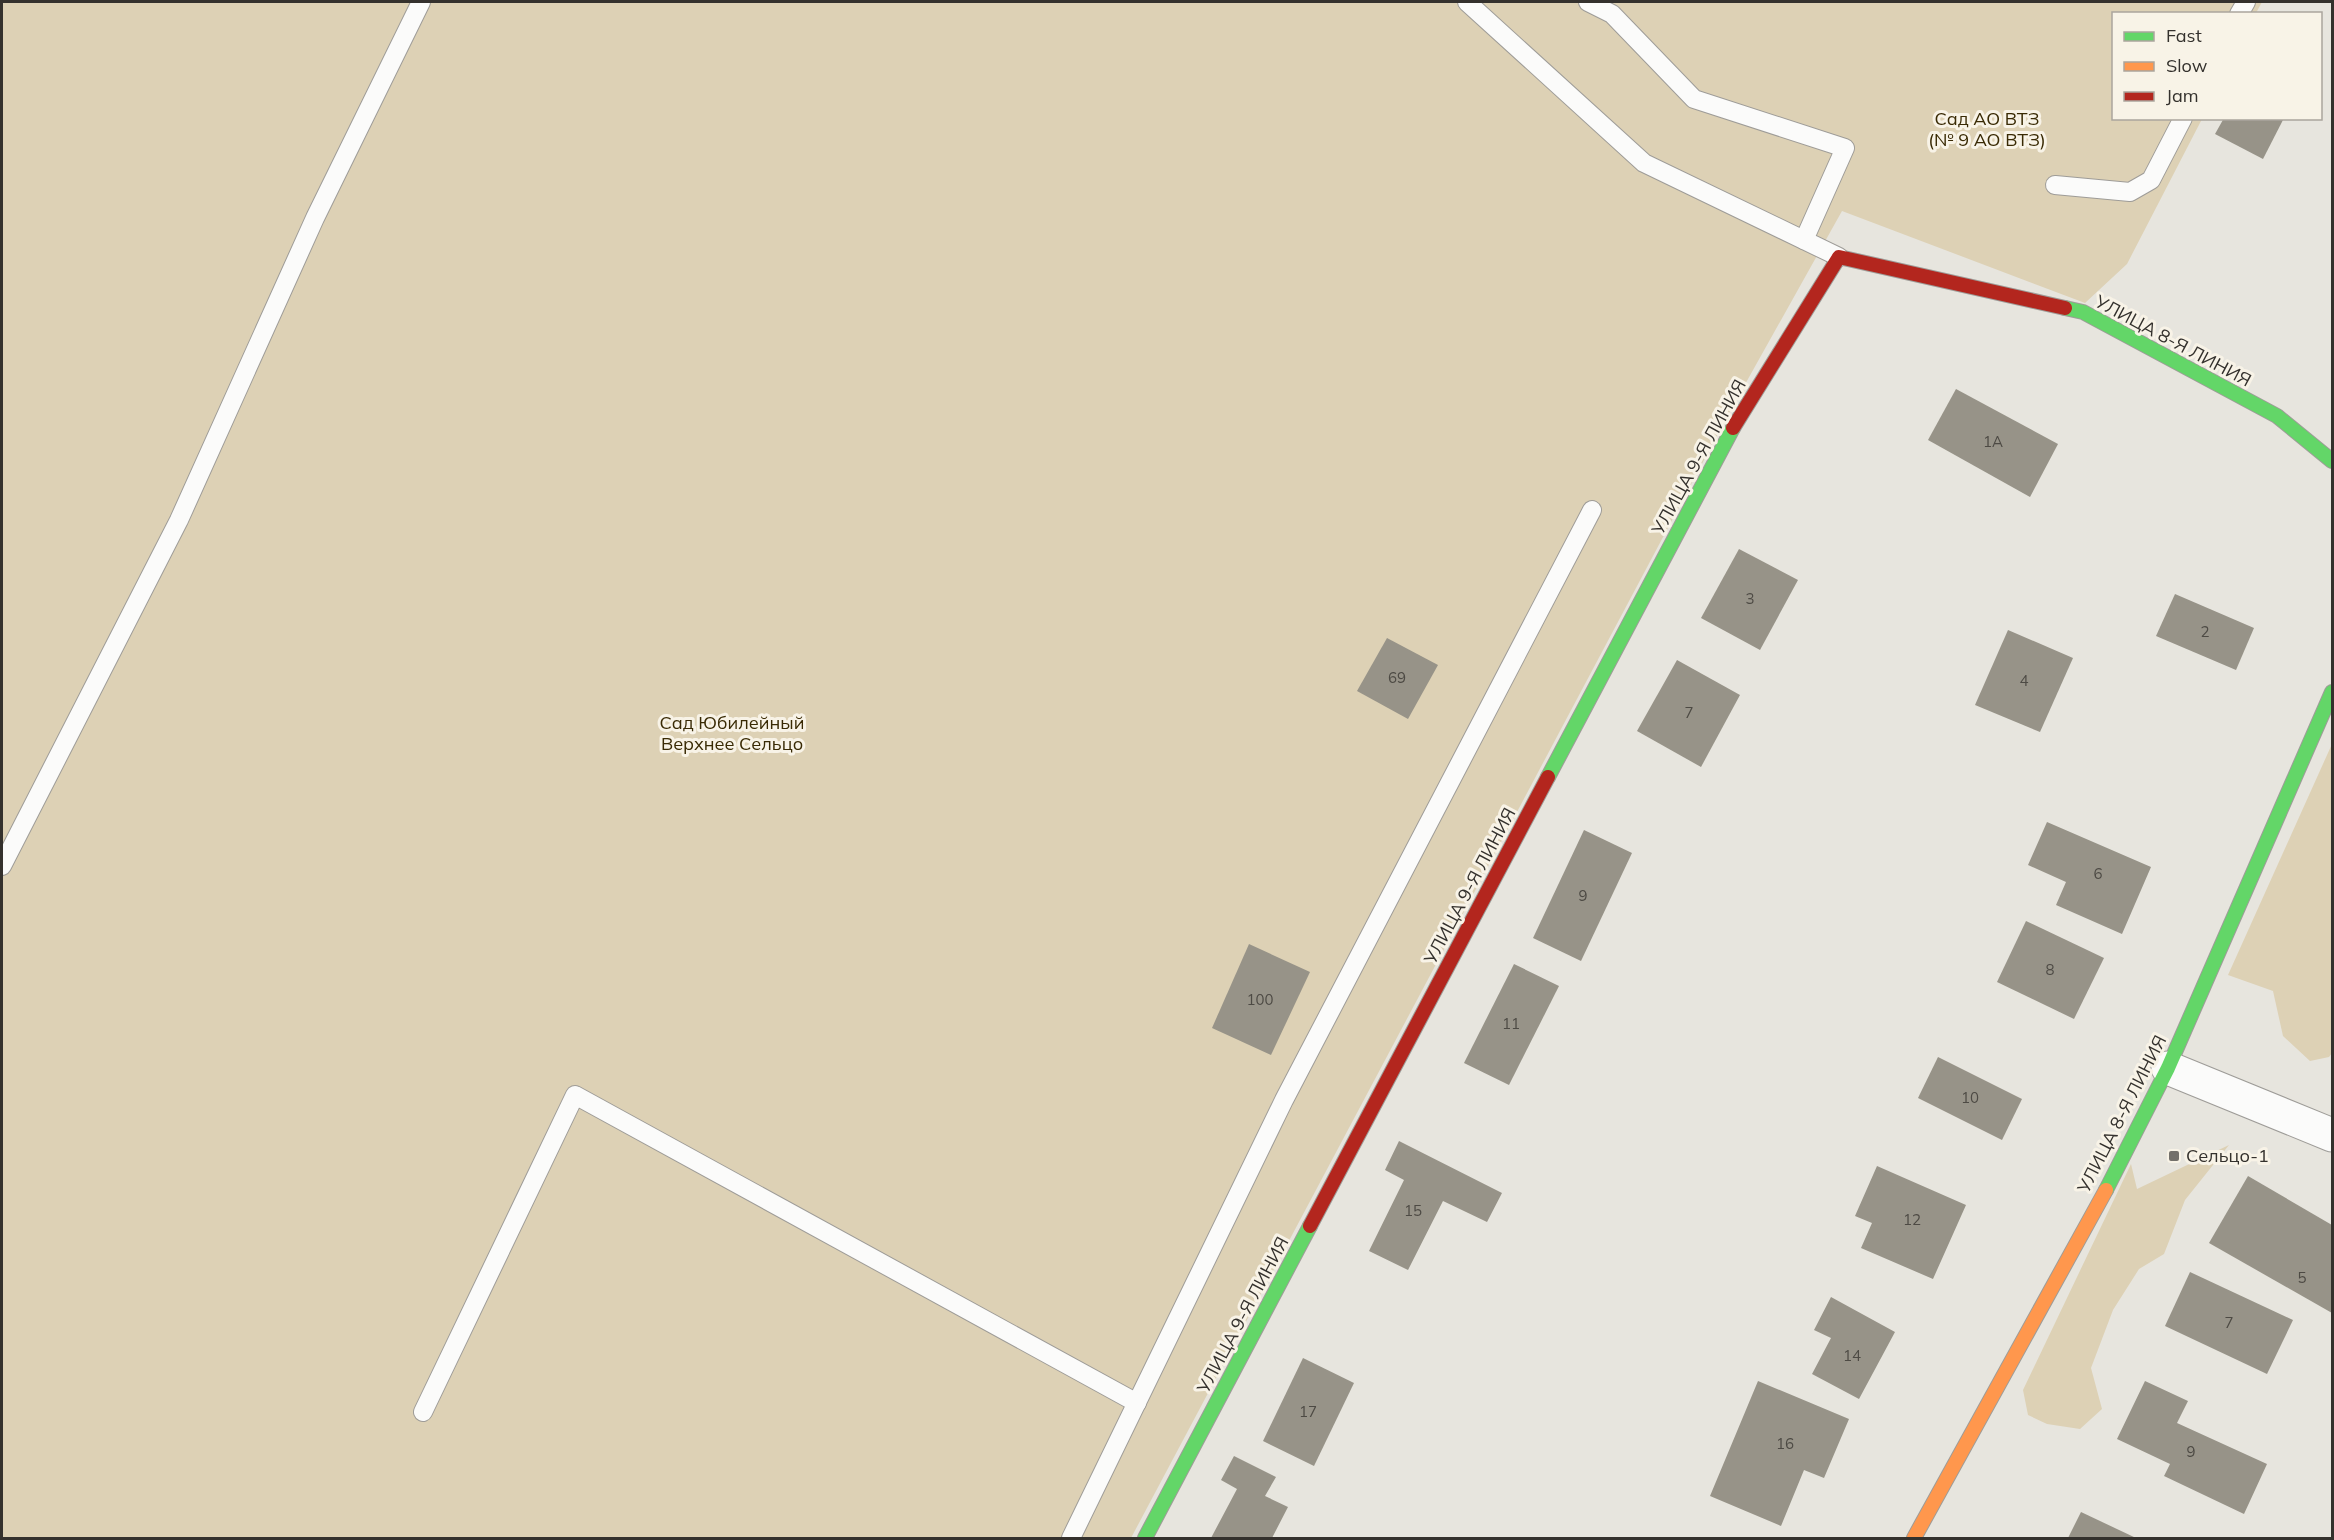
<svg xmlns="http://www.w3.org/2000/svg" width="2334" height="1540" font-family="Mulish,sans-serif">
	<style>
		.green { fill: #ddd1b5 }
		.building { fill: #979388 }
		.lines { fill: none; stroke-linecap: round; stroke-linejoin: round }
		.lane-casing { stroke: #9e9c98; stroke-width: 20 }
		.street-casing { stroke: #9e9c98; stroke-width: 35 }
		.fast-casing { stroke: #9e9c98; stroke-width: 16 }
		.slow-casing { stroke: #9e9c98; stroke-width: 16 }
		.jam-casing { stroke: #9e9c98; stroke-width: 16 }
		.lane { stroke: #fbfbfa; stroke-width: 18 }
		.street { stroke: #fbfbfa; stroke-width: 33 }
		.fast { stroke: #63d668; stroke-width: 14 }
		.slow { stroke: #ff974d; stroke-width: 14 }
		.jam { stroke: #b3261e; stroke-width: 14 }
		.poi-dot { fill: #73706b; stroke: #f8f3e7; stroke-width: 2 }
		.labels { text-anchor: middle; stroke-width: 6; stroke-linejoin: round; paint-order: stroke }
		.number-label { font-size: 15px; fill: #4d4a44 }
		.park-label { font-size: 18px; fill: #392a04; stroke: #f8f3e7 }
		.street-label { font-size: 18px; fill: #34312d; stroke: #f8f3e7 }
		.poi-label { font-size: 18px; fill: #34312d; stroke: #f8f3e7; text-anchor: start }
	</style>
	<rect width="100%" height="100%" fill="#e7e5de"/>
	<g class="green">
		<path d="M2,2H2262L2256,13L2114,14V118L2202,119L2127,264L2085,303L1842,211L1729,413L1131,1538H2Z"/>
		<path d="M2332,744V1053L2329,1057L2310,1061L2283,1036L2273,991L2228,975Z"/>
		<path d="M2229,1145L2185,1200L2164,1254L2139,1269L2113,1310L2091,1368L2102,1409L2080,1429L2047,1424L2028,1415L2023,1390L2131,1164L2137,1189Z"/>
	</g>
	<g class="building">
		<path d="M2224,118H2284L2263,159L2215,134Z"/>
		<path d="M1956,389L2058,444L2030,497L1928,440Z"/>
		<path d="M1739,549L1798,580L1760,650L1701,618Z"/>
		<path d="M2175,594L2254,628L2236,670L2156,636Z"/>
		<path d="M2008,630L2073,658L2040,732L1975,705Z"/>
		<path d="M1387,638L1438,665L1408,719L1357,691Z"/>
		<path d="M1677,660L1740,695L1701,767L1637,731Z"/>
		<path d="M2047,822L2151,867L2122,934L2056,905L2066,882L2028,865Z"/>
		<path d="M1584,830L1632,853L1581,961L1533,938Z"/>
		<path d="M2026,921L2104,958L2074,1019L1997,982Z"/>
		<path d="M1249,944L1310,972L1271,1055L1212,1028Z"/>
		<path d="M1514,964L1559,986L1509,1085L1464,1063Z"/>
		<path d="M1938,1057L2022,1099L2002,1140L1918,1098Z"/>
		<path d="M1399,1141L1502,1193L1487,1222L1443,1201L1408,1270L1369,1251L1404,1180L1385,1170Z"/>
		<path d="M1877,1166L1966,1205L1933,1279L1861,1248L1872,1223L1855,1216Z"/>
		<path d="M2248,1176L2332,1225V1313L2209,1243Z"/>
		<path d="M2190,1272L2293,1320L2267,1374L2165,1326Z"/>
		<path d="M1831,1297L1895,1332L1859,1399L1812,1374L1831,1338L1814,1330Z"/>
		<path d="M1303,1358L1354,1383L1314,1466L1263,1441Z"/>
		<path d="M1758,1381L1849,1419L1824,1478L1804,1470L1781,1526L1710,1496Z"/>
		<path d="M2145,1381L2188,1401L2177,1423L2267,1464L2244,1514L2164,1476L2170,1464L2117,1439Z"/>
		<path d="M1234,1456L1276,1477L1265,1496L1288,1507L1272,1538H1211L1237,1489L1221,1480Z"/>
		<path d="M2081,1512L2136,1538H2068Z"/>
	</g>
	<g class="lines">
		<defs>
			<g id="lane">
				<path d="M1467,2L1644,163L1839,257"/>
				<path d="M1588,2L1612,14L1694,99L1845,148L1804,240"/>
				<path d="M2239,14L2246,2"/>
				<path d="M2055,185L2130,192L2151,180L2183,118"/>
				<path d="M2,866L179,520L315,218L421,2"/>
				<path d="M423,1412L575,1095L1137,1403"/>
				<path d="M1071,1538L1284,1100L1592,510"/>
			</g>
			<path id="street" d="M2168,1068L2332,1135"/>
			<g id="fast">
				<path d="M2065,308L2083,312L2277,416L2332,461"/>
				<path d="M1548,777L1733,428"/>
				<path d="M2106,1190L2168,1068L2332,692"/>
				<path d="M1145,1538L1310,1226"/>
			</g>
			<path id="slow" d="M1914,1538L2106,1190"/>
			<g id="jam">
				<path d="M1733,428L1839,257L2065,308"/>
				<path d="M1310,1226L1548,777"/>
			</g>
		</defs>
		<use href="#lane" class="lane-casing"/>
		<use href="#street" class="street-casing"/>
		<use href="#fast" class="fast-casing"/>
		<use href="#slow" class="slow-casing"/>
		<use href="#jam" class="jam-casing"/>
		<use href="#lane" class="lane"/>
		<use href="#street" class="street"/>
		<use href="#fast" class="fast"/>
		<use href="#slow" class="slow"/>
		<use href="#jam" class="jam"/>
	</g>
	<rect class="poi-dot" x="2168" y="1150" width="12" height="12" rx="3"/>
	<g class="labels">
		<g class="number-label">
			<text x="1993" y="447">1А</text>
			<text x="1750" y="604">3</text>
			<text x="2205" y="637">2</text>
			<text x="1397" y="683">69</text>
			<text x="2024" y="686">4</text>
			<text x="1689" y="718">7</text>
			<text x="2098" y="879">6</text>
			<text x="1583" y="901">9</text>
			<text x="2050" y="975">8</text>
			<text x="1260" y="1005">100</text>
			<text x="1511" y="1029">11</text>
			<text x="1970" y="1103">10</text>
			<text x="1413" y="1216">15</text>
			<text x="1912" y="1225">12</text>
			<text x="2302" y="1283">5</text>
			<text x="2229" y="1328">7</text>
			<text x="1852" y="1361">14</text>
			<text x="1308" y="1417">17</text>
			<text x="1785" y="1449">16</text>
			<text x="2191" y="1457">9</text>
		</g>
		<g class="park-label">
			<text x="1987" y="125">Сад АО ВТЗ<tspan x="1987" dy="21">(№ 9 АО ВТЗ)</tspan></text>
			<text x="732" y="729">Сад Юбилейный<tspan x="732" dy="21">Верхнее Сельцо</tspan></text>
		</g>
		<g class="street-label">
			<text transform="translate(2173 341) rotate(28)" y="6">УЛИЦА 8-Я ЛИНИЯ</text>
			<text transform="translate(1699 457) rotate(-61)" y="6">УЛИЦА 9-Я ЛИНИЯ</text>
			<text transform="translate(1470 886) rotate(-62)" y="6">УЛИЦА 9-Я ЛИНИЯ</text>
			<text transform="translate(2122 1114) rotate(-63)" y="6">УЛИЦА 8-Я ЛИНИЯ</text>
			<text transform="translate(1243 1315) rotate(-62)" y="6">УЛИЦА 9-Я ЛИНИЯ</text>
		</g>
		<g class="poi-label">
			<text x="2186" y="1162">Сельцо-1</text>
		</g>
	</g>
	<rect width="2334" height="1540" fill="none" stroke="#34312d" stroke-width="6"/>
	<rect x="2112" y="12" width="210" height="108" fill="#f8f3e7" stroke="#aaa59d" stroke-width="1.5"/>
	<rect x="2124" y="32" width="30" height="9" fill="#63d668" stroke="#aaa59d" stroke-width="1.5"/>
	<text x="2166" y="42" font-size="18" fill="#34312d">Fast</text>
	<rect x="2124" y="62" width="30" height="9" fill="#ff974d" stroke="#aaa59d" stroke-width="1.5"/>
	<text x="2166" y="72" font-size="18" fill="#34312d">Slow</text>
	<rect x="2124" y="92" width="30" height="9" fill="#b3261e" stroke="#aaa59d" stroke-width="1.5"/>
	<text x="2166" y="102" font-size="18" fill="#34312d">Jam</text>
</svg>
